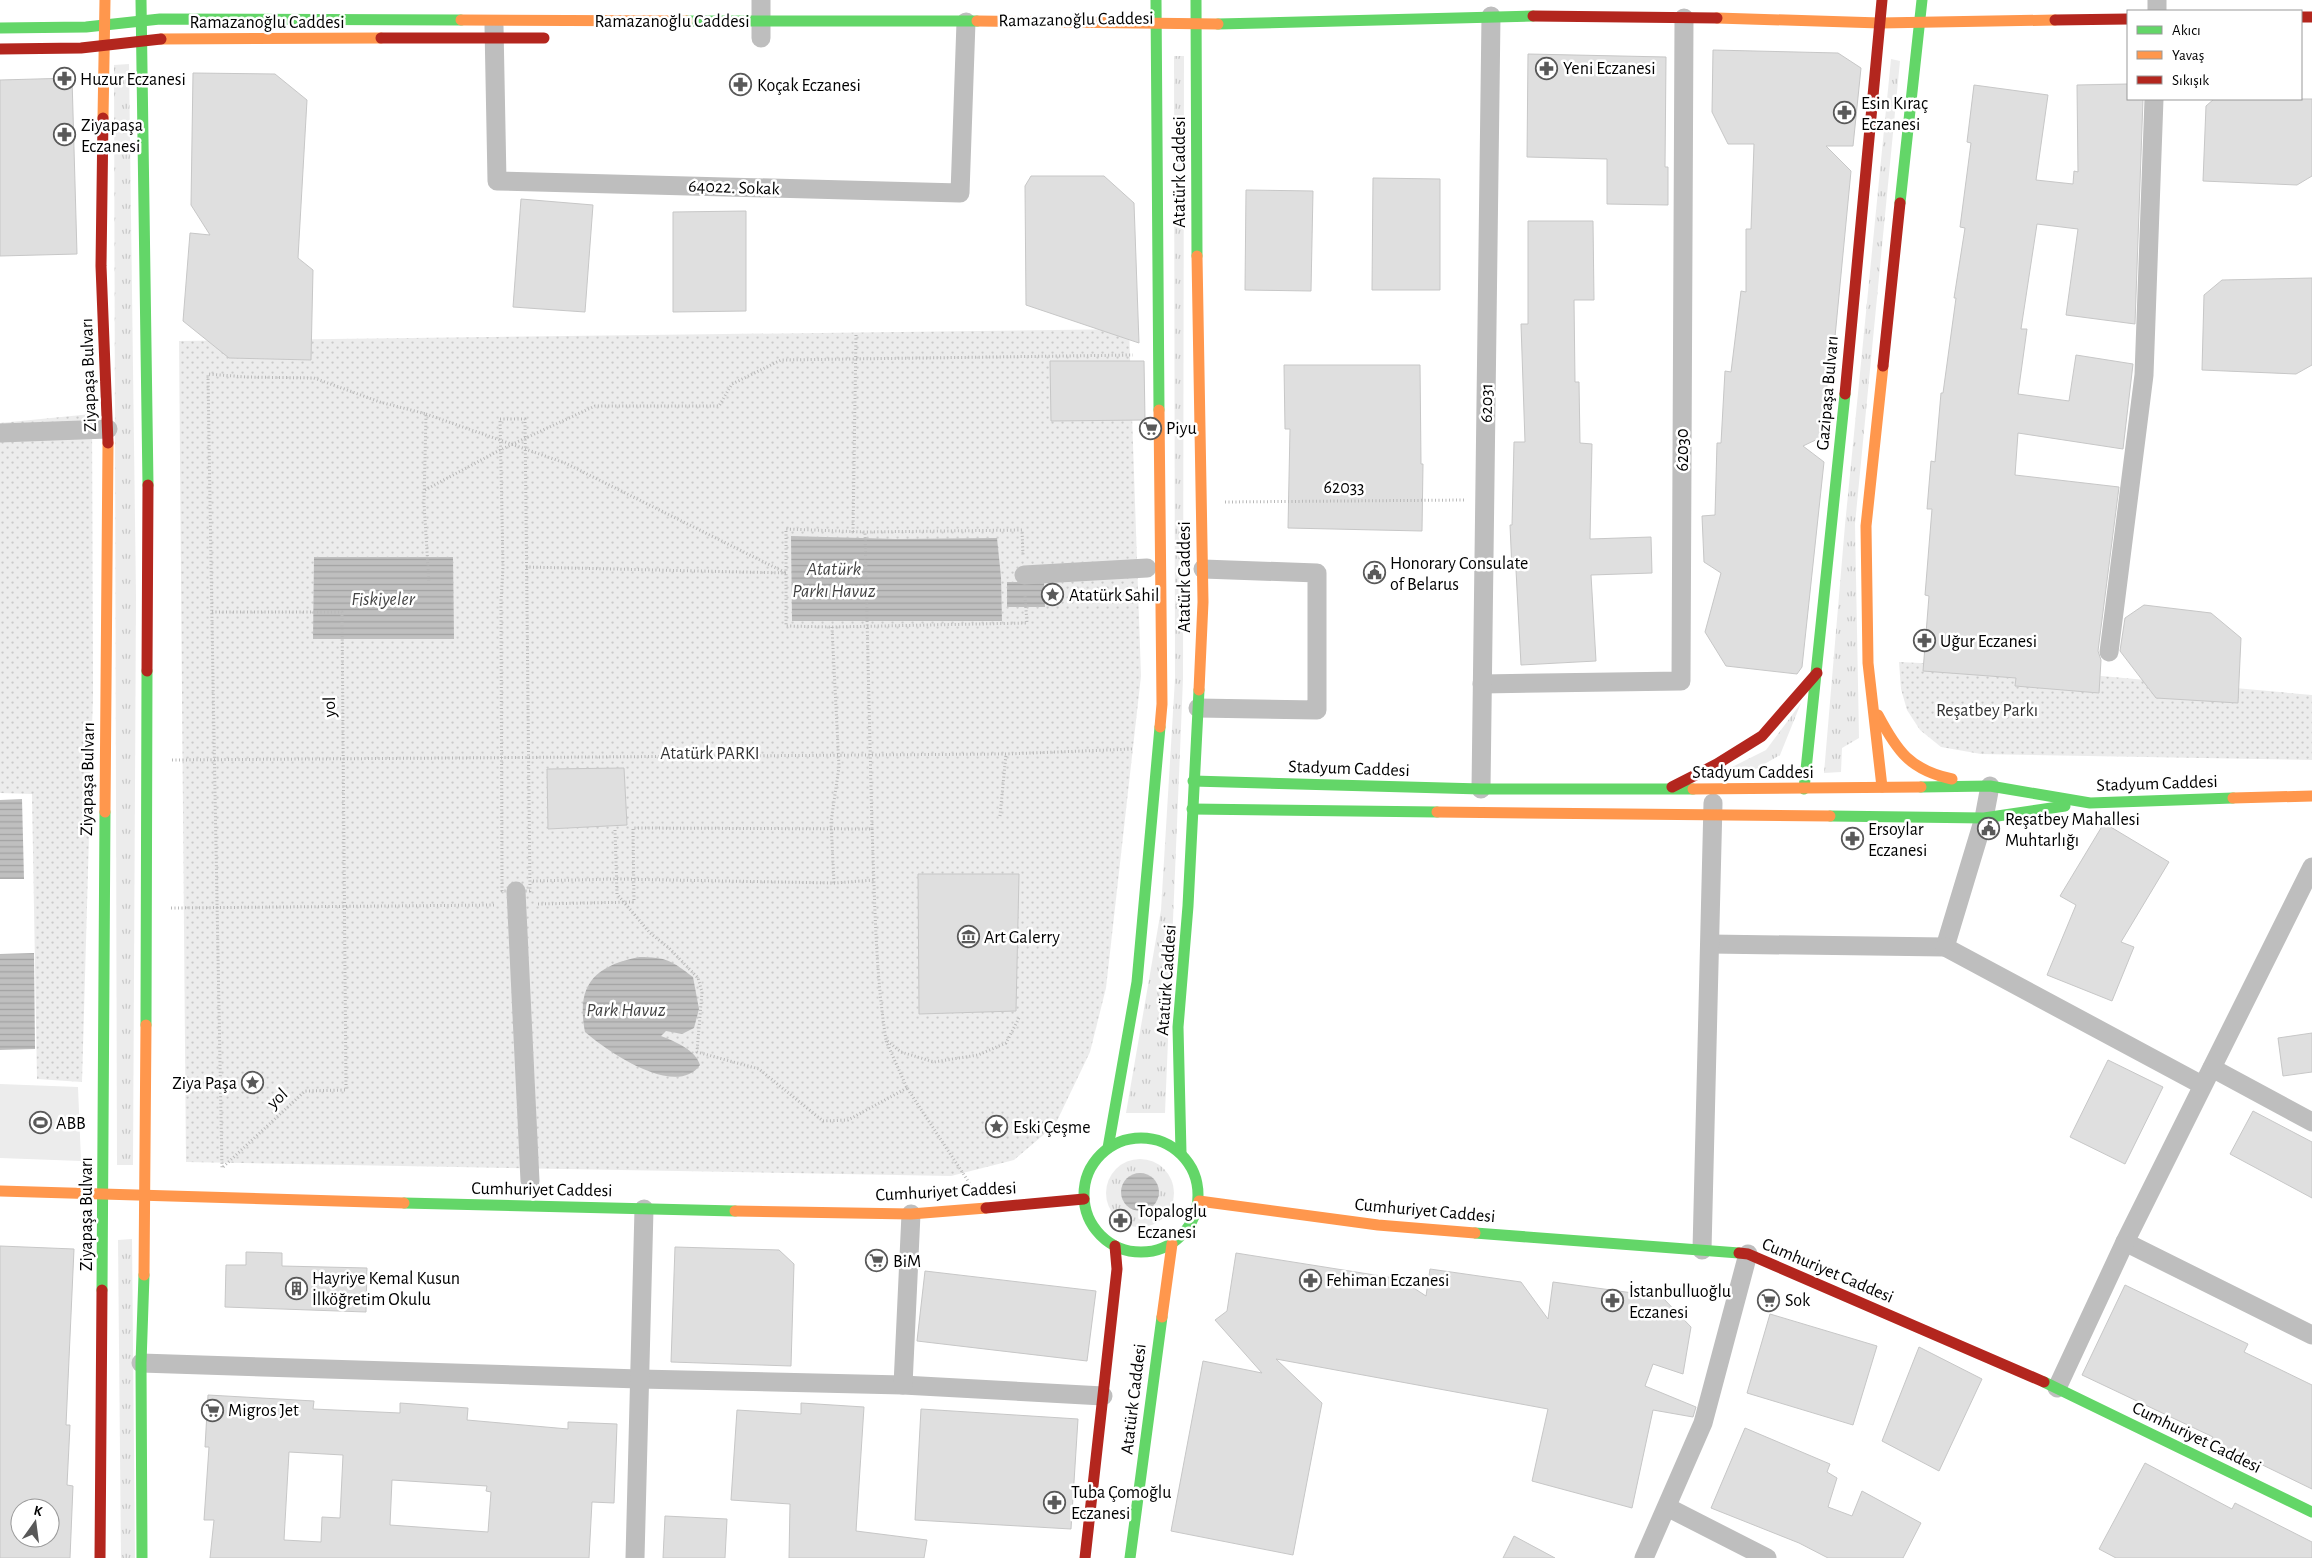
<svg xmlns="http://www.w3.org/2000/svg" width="2312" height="1558" font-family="'Alegreya Sans',sans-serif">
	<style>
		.grass { fill: url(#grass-tufts) }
		.park { fill: url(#park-dots) }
		.pitch { fill: #ececec }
		.water { fill: url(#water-rules) }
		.building { fill: #dfdfdf; stroke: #c7c7c7; fill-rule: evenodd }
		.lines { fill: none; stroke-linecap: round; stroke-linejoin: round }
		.path { stroke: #b9b9b9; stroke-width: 3; stroke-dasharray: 1 2.5; stroke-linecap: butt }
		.street { stroke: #bebebe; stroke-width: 19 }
		.fast { stroke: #63d668; stroke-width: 11 }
		.slow { stroke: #ff974d; stroke-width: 11 }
		.jam { stroke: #b3261e; stroke-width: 11 }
		.labels { text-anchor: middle; stroke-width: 5; stroke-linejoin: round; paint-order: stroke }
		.street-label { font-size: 18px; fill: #000; stroke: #fff }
		.poi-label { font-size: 18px; fill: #000; stroke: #fff; text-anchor: start }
		.park-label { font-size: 18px; fill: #333; stroke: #fff }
		.water-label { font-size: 19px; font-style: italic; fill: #444; stroke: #fff }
	</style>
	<defs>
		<pattern id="grass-tufts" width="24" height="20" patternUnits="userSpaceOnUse" patternTransform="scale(1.25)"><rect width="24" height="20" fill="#ececec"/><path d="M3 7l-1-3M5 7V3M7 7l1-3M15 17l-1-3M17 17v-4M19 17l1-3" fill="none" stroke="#c9c9c9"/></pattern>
		<pattern id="park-dots" width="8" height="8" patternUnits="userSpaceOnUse" patternTransform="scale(1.25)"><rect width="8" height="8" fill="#ececec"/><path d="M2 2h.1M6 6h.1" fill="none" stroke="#c9c9c9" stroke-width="1.8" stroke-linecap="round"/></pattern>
		<pattern id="water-rules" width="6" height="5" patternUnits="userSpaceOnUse" patternTransform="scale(1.25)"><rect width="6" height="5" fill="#bfbfbf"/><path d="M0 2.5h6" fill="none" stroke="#a2a2a2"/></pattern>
	</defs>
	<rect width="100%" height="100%" fill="#fff"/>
	<g class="grass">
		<path d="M1174,56H1184L1183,679L1165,1113H1126L1161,910L1175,679Z"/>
		<path d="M1891,59L1900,61L1855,524L1859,738L1842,748L1841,772L1824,773L1845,525Z"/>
		<path d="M129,64L136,596L133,1165H117L114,65Z"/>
		<path d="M1801,703L1780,755L1754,770L1722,772L1766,750Z"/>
		<circle cx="1140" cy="1193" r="34"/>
		<path d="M132,1239L135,1558H121L118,1240Z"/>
	</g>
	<g class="park">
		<path d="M1129,329L1141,676L1106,988L1090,1052L1055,1125L1014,1160L951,1176L186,1162L179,341Z"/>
		<path d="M92,414L93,695L82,1082L37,1079L32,794L0,793V423Z"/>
		<path d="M1899,662L2001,667L2312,695V760L1981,754L1941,747L1920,730L1907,710L1901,689Z"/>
	</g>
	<path class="pitch" d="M0,1084L78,1087L81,1161L0,1158Z"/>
	<g class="water">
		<path d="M791,536L896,539L997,538L1001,577L1002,621H792Z"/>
		<path d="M314,557H453L454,639H313Z"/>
		<path d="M1007,582H1044L1045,607H1007Z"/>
		<path d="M22,799L24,879H0V800Z"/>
		<path d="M34,953L35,1049L0,1050V954Z"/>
		<path d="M639,957C667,957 672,961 693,977L699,1009L694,1028L682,1034L666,1031L661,1036C674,1041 696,1050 700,1065C676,1099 607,1051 585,1032C576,985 594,966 639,957Z"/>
		<circle cx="1140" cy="1192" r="19"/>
	</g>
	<g class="building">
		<path d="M1713,50L1838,53L1861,68L1853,146H1826L1851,171L1832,368H1828L1824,436L1803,446L1824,462L1802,667L1797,674L1726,666L1705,632L1721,573L1704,562L1702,516L1715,515L1717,443H1721L1725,371L1731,372L1741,291L1746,292V229H1751L1754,144H1728L1712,112Z"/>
		<path d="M1528,54L1666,57L1665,167H1668V205L1607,204V159L1527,157Z"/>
		<path d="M193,73L275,74L307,100L298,258L313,270L311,360L229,358L183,321L190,233L210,235L191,205Z"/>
		<path d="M72,78L77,254L0,256V80Z"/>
		<path d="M2128,84V99H2143L2135,324L2066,315L2078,229L2037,224L2021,329H2027L2018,394L2069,401L2076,355L2133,364L2123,449L2018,433L2015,475L2119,487L2098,651L2101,660L2099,693L2015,686L2016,678L1923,671L1929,596L1925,595L1932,509H1927L1931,461L1935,462L1941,393H1943L1956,298H1954L1965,228L1960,227L1971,143L1967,142L1974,85L2048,95L2036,180L2073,184L2074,171L2078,172L2077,85Z"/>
		<path d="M2214,99H2312V176L2297,185L2203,181L2206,106Z"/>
		<path d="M1031,176H1104L1134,203L1139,343L1026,305L1025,186Z"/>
		<path d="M1373,178L1440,179V290H1372Z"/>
		<path d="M1246,190L1313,191L1311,291L1245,290Z"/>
		<path d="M521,199L593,205L585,312L513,307Z"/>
		<path d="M746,211V311L673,312V212Z"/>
		<path d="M1528,221H1593L1594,300H1574L1575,382H1579L1580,443L1592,444L1590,539L1651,537L1652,573L1591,575L1596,661L1521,665L1516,570H1512L1510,525H1512L1514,442H1525L1521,324H1528Z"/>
		<path d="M2312,278V365L2296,374L2202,370L2204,295L2222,280Z"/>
		<path d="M1050,361H1144L1145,420L1051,421Z"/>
		<path d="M1284,365H1420L1421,464H1423L1422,531L1288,528L1290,429H1285Z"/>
		<path d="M2144,605L2211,613L2241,638L2238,703L2156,698L2120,651L2125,618Z"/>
		<path d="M624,768L627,825L548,829L547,769Z"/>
		<path d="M2104,823L2169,862L2121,942L2134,947L2112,1001L2047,975L2076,905L2060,896Z"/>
		<path d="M918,874H1019L1016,1011L919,1014Z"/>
		<path d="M2312,1033V1072L2283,1076L2278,1038Z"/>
		<path d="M2108,1060L2163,1087L2125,1164L2070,1137Z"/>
		<path d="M2253,1111L2312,1142V1198L2230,1154Z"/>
		<path d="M0,1246L74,1249L66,1425H70L67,1485L73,1486L70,1558H0ZM20,1508H50V1538H20Z"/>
		<path d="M675,1247L779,1250L794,1264L791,1366L671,1362Z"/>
		<path d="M246,1252L282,1253V1266L367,1268L366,1312L225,1307L226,1265H246Z"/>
		<path d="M1236,1253L1400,1279L1426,1296L1430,1269L1521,1282L1548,1319L1553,1282L1662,1297L1691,1327L1683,1374L1653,1364L1645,1386L1696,1407L1693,1417L1653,1410L1632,1508L1532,1481L1548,1409L1276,1359L1322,1403L1293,1555L1171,1531L1203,1361L1262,1373L1215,1320L1227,1311Z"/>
		<path d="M925,1271L1096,1291L1087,1361L917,1341Z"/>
		<path d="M2125,1285L2248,1344L2244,1352L2312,1385V1489L2211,1440L2213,1437L2082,1375Z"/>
		<path d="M1770,1314L1877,1346L1853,1425L1747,1393Z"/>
		<path d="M1919,1347L1982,1379L1939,1471L1882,1441Z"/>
		<path d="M208,1395L314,1401L313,1409L400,1413V1403L468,1408L467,1420L568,1429V1422L617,1424L614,1503L592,1502L589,1558H210L214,1520H204L209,1447H205ZM289,1452L343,1455L340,1518L322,1517L321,1542L284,1540ZM392,1480L487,1486L486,1491L491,1492L488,1532L390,1525Z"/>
		<path d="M801,1403L864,1407L856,1531L927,1540L924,1558H789L790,1504L731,1500L737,1410L801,1414Z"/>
		<path d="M921,1409L1078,1419L1071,1529L915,1520Z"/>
		<path d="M1745,1428L1830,1464L1827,1472L1837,1478L1828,1507L1852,1516L1862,1491L1921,1523L1903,1558H1828L1799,1543L1711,1508Z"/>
		<path d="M2145,1463L2232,1509L2235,1503L2312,1542V1558H2116L2099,1549Z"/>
		<path d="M665,1516L727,1519L725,1558H663Z"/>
		<path d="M1514,1536L1555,1558H1503Z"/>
	</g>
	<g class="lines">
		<g class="path">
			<path d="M426,414L565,463L786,573V626L832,627L1027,623L1025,596"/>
			<path d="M500,419H525L530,891H502L501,601L503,567Z"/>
			<path d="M425,490L500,450L595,406H719L732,384L781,360L1133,355"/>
			<path d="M1225,502L1464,500"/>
			<path d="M853,532L856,333"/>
			<path d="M526,567L786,573V529L865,532L1022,530L1023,555"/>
			<path d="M212,612H342L346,1090L305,1091L222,1168C217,903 212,638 208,374L246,377L314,378L380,402L426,414L424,503L429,584"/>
			<path d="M832,627L839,767L831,822L834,883"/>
			<path d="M172,760L1006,754L1133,749"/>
			<path d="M1000,816L1006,754"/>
			<path d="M872,829C875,900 875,970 886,1040L901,1052L934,1062L978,1055L1006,1043L1019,1018"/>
			<path d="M615,830L617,894L650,933L669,948L698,978L702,992L697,1052L759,1069L823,1121L848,1120L907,1088"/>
			<path d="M533,881L616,879L834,883L874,880"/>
			<path d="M538,904L634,902L633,828L872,829L865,532"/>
			<path d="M171,908L495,905"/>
			<path d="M886,1041L907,1088L970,1184"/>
		</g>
		<g class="street">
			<path d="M761,0V38"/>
			<path d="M2157,11V0"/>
			<path d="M494,26L497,181L960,193L966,22"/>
			<path d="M0,433L108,429"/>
			<path d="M1024,575L1147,568"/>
			<path d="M2109,652L2144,375L2154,99"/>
			<path d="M1482,684L1681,681L1684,18"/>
			<path d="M1198,708L1317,710V573L1203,569"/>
			<path d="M1481,789L1491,16"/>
			<path d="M516,891L530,1181"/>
			<path d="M1710,944L1945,947L1984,818L1990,786"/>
			<path d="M1945,947L2202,1085"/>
			<path d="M2212,1068L2312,1122"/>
			<path d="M2125,1242L2312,1335"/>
			<path d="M1702,1250L1713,803"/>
			<path d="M141,1363L639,1379L903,1385L1103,1396"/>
			<path d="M903,1385L911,1214"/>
			<path d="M2057,1388L2125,1242L2312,867"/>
			<path d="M1667,1507L1767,1558"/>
			<path d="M635,1558L644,1209"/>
			<path d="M1644,1558L1703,1423L1748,1254"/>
		</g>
		<g class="fast">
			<path d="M141,0L148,485"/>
			<path d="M1156,0L1159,410"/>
			<path d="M1196,0L1197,256"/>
			<path d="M687,21H977"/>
			<path d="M1218,24L1533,16"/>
			<path d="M0,28L86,27L160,19L461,20"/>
			<path d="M1900,203L1922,0"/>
			<path d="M1193,781L1481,789H1693"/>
			<path d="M1921,787L1990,786L2090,803L2233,798"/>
			<path d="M1804,789L1845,394"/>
			<path d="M1192,809L1437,812"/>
			<path d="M1830,816L1984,818L2065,806"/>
			<path d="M146,1025L147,671"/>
			<circle cx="1141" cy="1195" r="57"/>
			<path d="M1108,1148L1137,982L1160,727"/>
			<path d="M1181,1153L1178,1027L1188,906L1199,690"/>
			<path d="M404,1203L735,1211"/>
			<path d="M1475,1233L1739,1253"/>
			<path d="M102,1290L105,812"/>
			<path d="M2044,1382L2312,1512"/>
			<path d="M142,1558L141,1363L144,1275"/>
			<path d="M1130,1558L1162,1317"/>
		</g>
		<g class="slow">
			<path d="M1717,18L1880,23L2055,20"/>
			<path d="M461,20L687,21"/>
			<path d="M977,21L1218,24"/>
			<path d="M161,39L381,38"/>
			<path d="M103,118L105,0"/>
			<path d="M1197,256L1203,602L1199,690"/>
			<path d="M1159,410L1162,704L1160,727"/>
			<path d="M1878,715C1897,751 1910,770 1952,779"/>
			<path d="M1882,787L1868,663L1866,526L1883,366"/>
			<path d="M1693,789L1921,787"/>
			<path d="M2233,798L2312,796"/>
			<path d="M105,812L108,443"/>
			<path d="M1437,812L1830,816"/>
			<path d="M0,1191L404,1203"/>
			<path d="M1199,1201L1378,1225L1475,1233"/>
			<path d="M735,1211L911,1214L986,1208"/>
			<path d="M144,1275L146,1025"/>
			<path d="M1162,1317L1172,1244"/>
		</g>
		<g class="jam">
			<path d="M1533,16L1717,18"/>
			<path d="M2301,17H2312"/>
			<path d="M2055,20L2128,19"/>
			<path d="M381,38H544"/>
			<path d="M0,49L81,48L161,39"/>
			<path d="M103,118L101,266L108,443"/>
			<path d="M1883,366L1900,203"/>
			<path d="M1845,394L1882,0"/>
			<path d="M147,671L148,485"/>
			<path d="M1672,787L1717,764L1762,736L1817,673"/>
			<path d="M986,1208L1084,1199"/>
			<path d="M1739,1253L1748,1254L2044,1382"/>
			<path d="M100,1558L102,1290"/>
			<path d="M1085,1558L1117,1269L1115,1246"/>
		</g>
	</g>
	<defs>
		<symbol id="pharmacy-ring" viewBox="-11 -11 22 22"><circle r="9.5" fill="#fff" stroke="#595959" stroke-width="1.5"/><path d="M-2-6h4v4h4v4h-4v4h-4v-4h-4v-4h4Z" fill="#595959"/></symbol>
		<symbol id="supermarket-ring" viewBox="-11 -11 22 22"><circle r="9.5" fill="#fff" stroke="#595959" stroke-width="1.5"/><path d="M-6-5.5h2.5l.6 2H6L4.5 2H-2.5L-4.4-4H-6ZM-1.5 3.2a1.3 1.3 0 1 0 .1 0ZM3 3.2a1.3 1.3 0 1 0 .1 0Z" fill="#595959"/></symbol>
		<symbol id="civic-ring" viewBox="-11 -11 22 22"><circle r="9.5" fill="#fff" stroke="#595959" stroke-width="1.5"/><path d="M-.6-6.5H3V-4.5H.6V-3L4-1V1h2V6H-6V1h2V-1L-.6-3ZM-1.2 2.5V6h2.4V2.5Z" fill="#595959"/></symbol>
		<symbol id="sight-ring" viewBox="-11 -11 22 22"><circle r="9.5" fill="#fff" stroke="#595959" stroke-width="1.5"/><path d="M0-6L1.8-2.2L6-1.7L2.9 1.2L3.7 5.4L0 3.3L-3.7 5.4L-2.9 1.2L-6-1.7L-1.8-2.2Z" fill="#595959"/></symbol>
		<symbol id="museum-ring" viewBox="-11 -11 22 22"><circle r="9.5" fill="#fff" stroke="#595959" stroke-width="1.5"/><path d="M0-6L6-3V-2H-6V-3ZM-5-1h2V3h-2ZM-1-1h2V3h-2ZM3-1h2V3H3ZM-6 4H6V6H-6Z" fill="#595959"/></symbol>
		<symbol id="stadium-ring" viewBox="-11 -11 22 22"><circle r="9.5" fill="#fff" stroke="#595959" stroke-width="1.5"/><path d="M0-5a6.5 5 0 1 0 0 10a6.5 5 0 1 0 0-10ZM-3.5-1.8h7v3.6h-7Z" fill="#595959"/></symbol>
		<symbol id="building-ring" viewBox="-11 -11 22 22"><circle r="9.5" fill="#fff" stroke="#595959" stroke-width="1.5"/><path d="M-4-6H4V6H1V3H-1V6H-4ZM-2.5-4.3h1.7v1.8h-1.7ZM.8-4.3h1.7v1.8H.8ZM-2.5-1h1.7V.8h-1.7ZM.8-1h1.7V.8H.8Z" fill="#595959"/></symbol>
	</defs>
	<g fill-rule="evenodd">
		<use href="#pharmacy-ring" x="1534" y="56" width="25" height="25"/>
		<use href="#pharmacy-ring" x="52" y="66" width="25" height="25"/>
		<use href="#pharmacy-ring" x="728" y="72" width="25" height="25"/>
		<use href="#pharmacy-ring" x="1832" y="100" width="25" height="25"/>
		<use href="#pharmacy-ring" x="52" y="122" width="25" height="25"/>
		<use href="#supermarket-ring" x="1138" y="416" width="25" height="25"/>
		<use href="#civic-ring" x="1362" y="560" width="25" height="25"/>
		<use href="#sight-ring" x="1040" y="582" width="25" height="25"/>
		<use href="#pharmacy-ring" x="1912" y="628" width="25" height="25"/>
		<use href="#civic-ring" x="1976" y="816" width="25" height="25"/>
		<use href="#pharmacy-ring" x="1840" y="826" width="25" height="25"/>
		<use href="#museum-ring" x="956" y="924" width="25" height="25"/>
		<use href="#sight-ring" x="240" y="1070" width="25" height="25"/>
		<use href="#stadium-ring" x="28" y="1110" width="25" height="25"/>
		<use href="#sight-ring" x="984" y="1114" width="25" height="25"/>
		<use href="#pharmacy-ring" x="1108" y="1208" width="25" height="25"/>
		<use href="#supermarket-ring" x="864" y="1248" width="25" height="25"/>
		<use href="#pharmacy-ring" x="1298" y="1268" width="25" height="25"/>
		<use href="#building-ring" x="284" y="1276" width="25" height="25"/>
		<use href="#supermarket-ring" x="1756" y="1288" width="25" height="25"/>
		<use href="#pharmacy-ring" x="1600" y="1288" width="25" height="25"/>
		<use href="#supermarket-ring" x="200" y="1398" width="25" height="25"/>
		<use href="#pharmacy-ring" x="1042" y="1490" width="25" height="25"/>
	</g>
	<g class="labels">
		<g class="street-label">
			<text transform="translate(1076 19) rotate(-1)" y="6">Ramazanoğlu Caddesi</text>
			<text x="672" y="27">Ramazanoğlu Caddesi</text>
			<text x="267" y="28">Ramazanoğlu Caddesi</text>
			<text transform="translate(1179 172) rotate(-90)" y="6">Atatürk Caddesi</text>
			<text transform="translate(734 187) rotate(2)" y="6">64022. Sokak</text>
			<text transform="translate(88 375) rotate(-92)" y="6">Ziyapaşa Bulvarı</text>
			<text transform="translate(1827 393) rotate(-85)" y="6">Gazipaşa Bulvarı</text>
			<text transform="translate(1486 403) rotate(-89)" y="6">62031</text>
			<text transform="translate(1682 450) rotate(-90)" y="6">62030</text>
			<text x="1344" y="493">62033</text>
			<text transform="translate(1184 577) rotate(-90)" y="6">Atatürk Caddesi</text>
			<text transform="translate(329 707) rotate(-91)" y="6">yol</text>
			<text transform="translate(1349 768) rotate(2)" y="6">Stadyum Caddesi</text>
			<text x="1753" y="778">Stadyum Caddesi</text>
			<text transform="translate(87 779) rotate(-89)" y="6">Ziyapaşa Bulvarı</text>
			<text transform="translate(2157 783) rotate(-2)" y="6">Stadyum Caddesi</text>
			<text transform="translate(1166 980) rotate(-86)" y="6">Atatürk Caddesi</text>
			<text transform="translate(277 1098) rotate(-43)" y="6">yol</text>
			<text transform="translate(542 1189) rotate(1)" y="6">Cumhuriyet Caddesi</text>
			<text transform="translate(946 1191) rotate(-3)" y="6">Cumhuriyet Caddesi</text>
			<text transform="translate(1425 1210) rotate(5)" y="6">Cumhuriyet Caddesi</text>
			<text transform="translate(86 1214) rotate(-90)" y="6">Ziyapaşa Bulvarı</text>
			<text transform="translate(1828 1270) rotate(23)" y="6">Cumhuriyet Caddesi</text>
			<text transform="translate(1133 1399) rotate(-83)" y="6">Atatürk Caddesi</text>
			<text transform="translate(2197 1437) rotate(26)" y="6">Cumhuriyet Caddesi</text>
		</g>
		<g class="poi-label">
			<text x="1563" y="74">Yeni Eczanesi</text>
			<text x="80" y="85">Huzur Eczanesi</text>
			<text x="757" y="91">Koçak Eczanesi</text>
			<text x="1861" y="109">Esin Kıraç<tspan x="1861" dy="21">Eczanesi</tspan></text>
			<text x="81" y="131">Ziyapaşa<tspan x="81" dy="21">Eczanesi</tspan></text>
			<text x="1166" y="434">Piyu</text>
			<text x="1390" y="569">Honorary Consulate<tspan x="1390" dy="21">of Belarus</tspan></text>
			<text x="1069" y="601">Atatürk Sahil</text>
			<text x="1940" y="647">Uğur Eczanesi</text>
			<text x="2005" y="825">Reşatbey Mahallesi<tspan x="2005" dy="21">Muhtarlığı</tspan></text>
			<text x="1868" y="835">Ersoylar<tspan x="1868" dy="21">Eczanesi</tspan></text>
			<text x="984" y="943">Art Galerry</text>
			<text x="237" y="1089" text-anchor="end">Ziya Paşa</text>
			<text x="56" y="1129">ABB</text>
			<text x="1013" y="1133">Eski Çeşme</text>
			<text x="1137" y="1217">Topaloglu<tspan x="1137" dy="21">Eczanesi</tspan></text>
			<text x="893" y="1267">BiM</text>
			<text x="312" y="1284">Hayriye Kemal Kusun<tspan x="312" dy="21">İlköğretim Okulu</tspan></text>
			<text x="1326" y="1286">Fehiman Eczanesi</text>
			<text x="1629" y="1297">İstanbulluoğlu<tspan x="1629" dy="21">Eczanesi</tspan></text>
			<text x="1785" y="1306">Sok</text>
			<text x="228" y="1416">Migros Jet</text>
			<text x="1071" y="1498">Tuba Çomoğlu<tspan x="1071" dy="21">Eczanesi</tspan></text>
		</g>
		<g class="park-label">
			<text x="1987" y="716">Reşatbey Parkı</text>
			<text x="710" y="759">Atatürk PARKI</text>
		</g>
		<g class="water-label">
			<text x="834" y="575">Atatürk<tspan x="834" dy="22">Parkı Havuz</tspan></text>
			<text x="383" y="605">Fiskiyeler</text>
			<text x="626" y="1016">Park Havuz</text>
		</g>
	</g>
	<rect x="2127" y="10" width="175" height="90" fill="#ffffff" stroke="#999999"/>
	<rect x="2137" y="26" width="25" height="8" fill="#63d668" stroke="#999999"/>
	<text x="2172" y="35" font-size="15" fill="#000000">Akıcı</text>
	<rect x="2137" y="51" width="25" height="8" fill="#ff974d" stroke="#999999"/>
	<text x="2172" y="60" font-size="15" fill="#000000">Yavaş</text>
	<rect x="2137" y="76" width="25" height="8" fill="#b3261e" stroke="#999999"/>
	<text x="2172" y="85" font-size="15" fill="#000000">Sıkışık</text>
	<g transform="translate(35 1523) rotate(14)"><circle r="24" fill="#ffffff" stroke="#999999"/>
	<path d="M0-4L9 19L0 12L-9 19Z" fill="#595959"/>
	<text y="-8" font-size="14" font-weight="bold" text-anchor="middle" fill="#000000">K</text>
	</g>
</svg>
